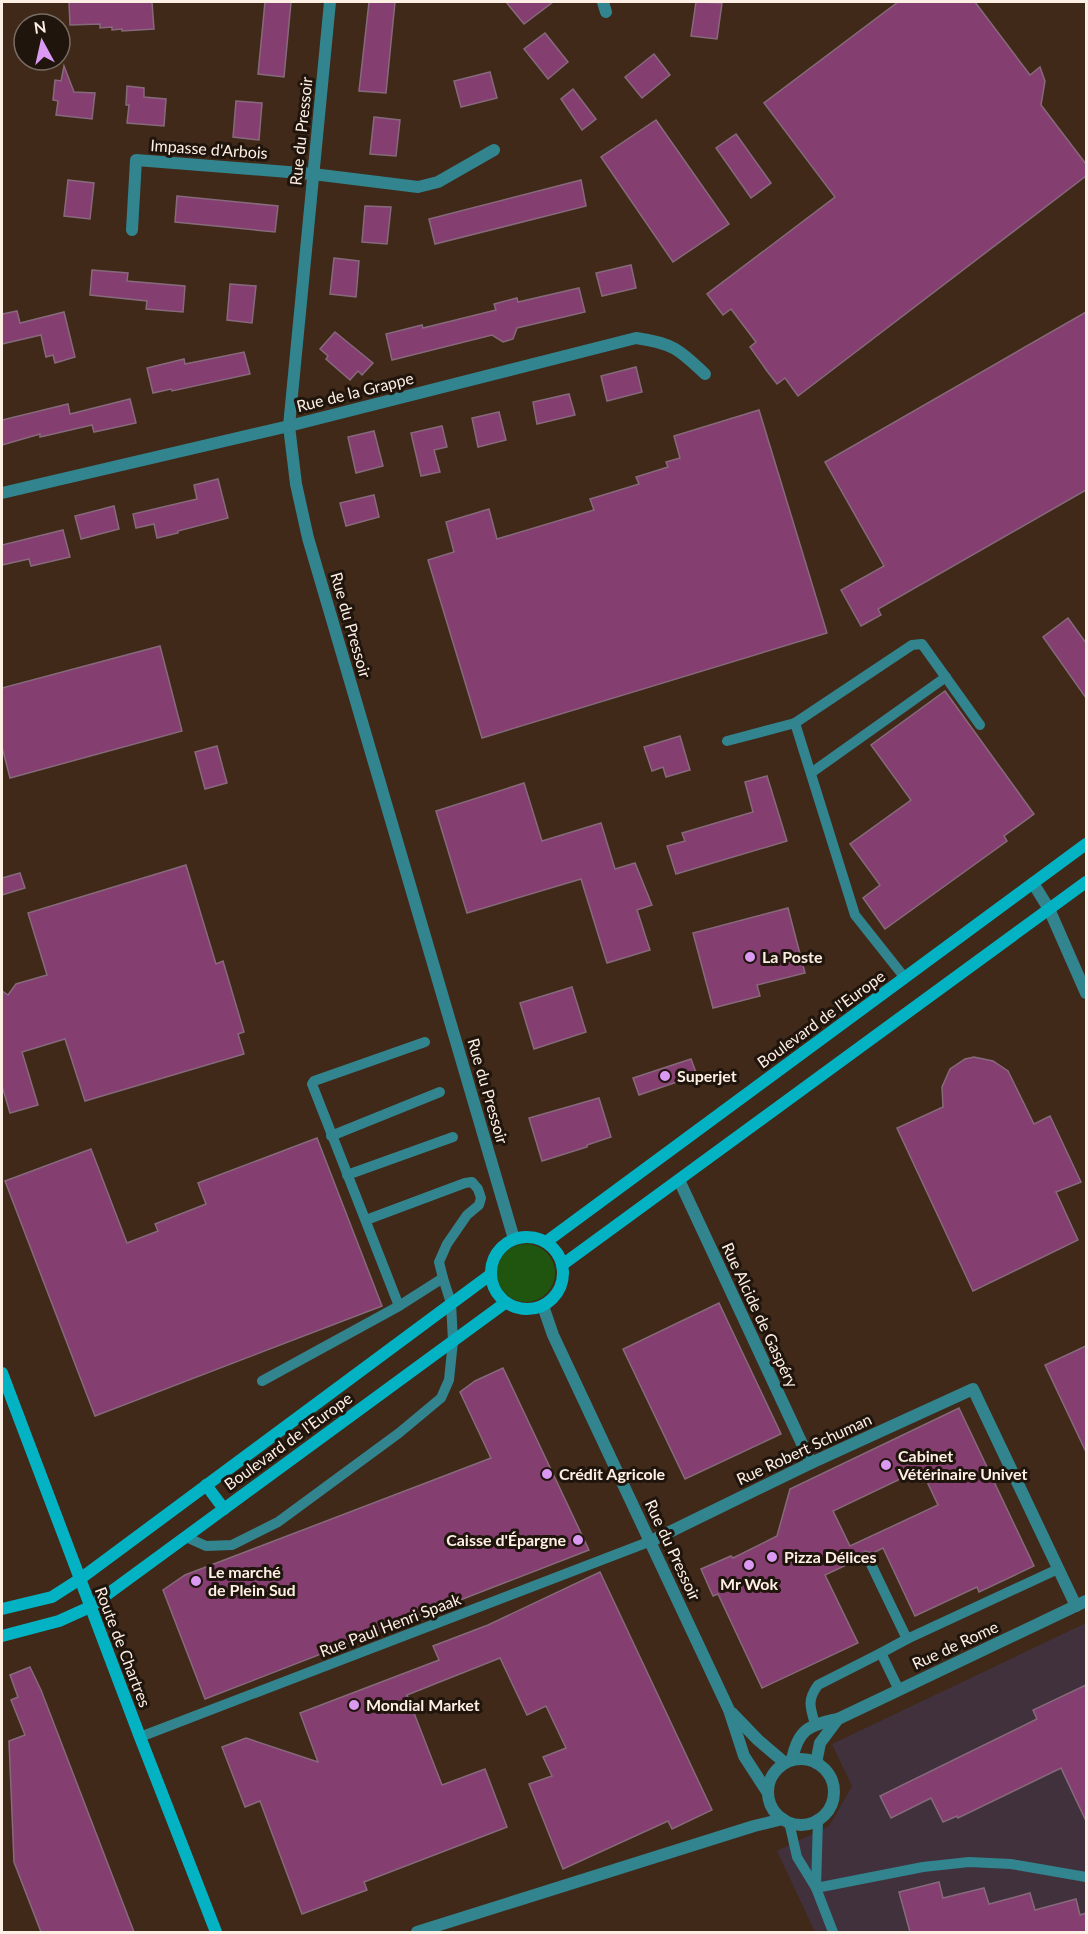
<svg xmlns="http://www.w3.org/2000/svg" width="1088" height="1934" font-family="Lato,sans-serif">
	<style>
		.commercial { fill: #41313c }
		.green { fill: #20550f }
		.building { fill: #853e70; stroke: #866a7c; stroke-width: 1.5; fill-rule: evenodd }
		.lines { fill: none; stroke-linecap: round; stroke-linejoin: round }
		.lane { stroke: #32848e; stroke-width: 10 }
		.street { stroke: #32848e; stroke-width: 12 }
		.secondary { stroke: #03b3c4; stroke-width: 12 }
		.poi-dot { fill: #dc99f4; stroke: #1f150d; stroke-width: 2 }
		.labels { text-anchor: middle; stroke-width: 6; stroke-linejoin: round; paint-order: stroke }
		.street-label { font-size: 16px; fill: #feefe4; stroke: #1f150d }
		.poi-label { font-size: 16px; font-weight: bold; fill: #feefe4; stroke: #1f150d; text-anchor: start }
	</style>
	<rect width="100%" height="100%" fill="#402918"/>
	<path class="commercial" d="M1086,1623V1932H815L777,1851L829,1826L852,1786L832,1744Z"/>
	<circle class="green" cx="526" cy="1273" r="29"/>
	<g class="building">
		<path d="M69,2H152L154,29L122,31V29L112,30V27L100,28V24L70,25Z"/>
		<path d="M265,2H291L284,77L258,74Z"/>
		<path d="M369,2H395L386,93L359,91Z"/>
		<path d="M506,2H553L524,24Z"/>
		<path d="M696,2L722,3L717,39L691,36Z"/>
		<path d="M898,2H975L1030,75L1040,67L1045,81L1041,105L1086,164V176L798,396L785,378L777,384L767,371L750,347L756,342L731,309L723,315L707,294L835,197L764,103Z"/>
		<path d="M545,33L568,62L548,79L524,49Z"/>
		<path d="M654,54L670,75L642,98L625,77Z"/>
		<path d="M64,66L74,92L95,93L92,119L56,115L58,101L53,100L55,80L61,81Z"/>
		<path d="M490,72L497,98L461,107L454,81Z"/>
		<path d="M127,86L144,88V97L166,99L164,126L127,123L129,105H126Z"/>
		<path d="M573,89L596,119L582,130L561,99Z"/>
		<path d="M236,101L262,103L259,140L233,137Z"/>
		<path d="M374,117L400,120L396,156L370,154Z"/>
		<path d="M656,120L729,224L673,262L601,157Z"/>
		<path d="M736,134L771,183L751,198L716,148Z"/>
		<path d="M68,180L94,183L90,219L64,216Z"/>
		<path d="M581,180L586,206L435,244L429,219Z"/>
		<path d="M177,196L278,206L275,232L175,222Z"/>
		<path d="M365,206L391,207L387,244L362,242Z"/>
		<path d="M334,258L359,261L356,297L330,294Z"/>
		<path d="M631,265L636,288L602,296L596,273Z"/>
		<path d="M92,270L128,273L127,281L185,286L183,312L146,309L147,301L90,295Z"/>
		<path d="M230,284L256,286L252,323L227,320Z"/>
		<path d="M579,288L585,312L517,328L513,339L503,342L492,335L392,360L386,334L422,325L423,328L496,310L494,304L517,298L518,302Z"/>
		<path d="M17,311L20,323L64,312L75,357L55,363L53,355L46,357L41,335L2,344V314Z"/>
		<path d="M1086,312V490L878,609L881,615L861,626L841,590L884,566L825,462Z"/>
		<path d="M335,332L373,363L362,375L358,371L350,380L326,359L328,356L320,349Z"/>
		<path d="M244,352L250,374L172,391L171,389L153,393L147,368L184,359L185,364Z"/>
		<path d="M636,367L642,392L607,401L601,376Z"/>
		<path d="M569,394L575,415L537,424L533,402Z"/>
		<path d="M130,399L136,423L94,432L92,425L40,437V434L2,445V420L68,404L70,414Z"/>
		<path d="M759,410L827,633L482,738L428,560L454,552L446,522L489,509L497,539L594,510L590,499L639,484L636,477L668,467L666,462L680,458L674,436Z"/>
		<path d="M499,412L506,440L478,447L472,418Z"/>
		<path d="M442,426L447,447L434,450L440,472L421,476L411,433Z"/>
		<path d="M374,431L383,466L356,473L348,437Z"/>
		<path d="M218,479L228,518L178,531V533L157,538L154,524L136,528L133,514L197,499L194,485Z"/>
		<path d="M374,495L379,517L346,526L340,503Z"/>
		<path d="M114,506L119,529L81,539L75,516Z"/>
		<path d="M63,530L70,557L31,566L29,559L2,565V545Z"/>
		<path d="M1068,618L1086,643V698L1043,637Z"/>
		<path d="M160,646L182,731L10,778L2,747V688Z"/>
		<path d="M945,691L1034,814L1004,836L1007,841L885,929L863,898L880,885L850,844L911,800L871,745Z"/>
		<path d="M680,736L690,770L666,777L663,767L652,771L644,747Z"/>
		<path d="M217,746L227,783L205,789L195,752Z"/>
		<path d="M767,776L787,841L676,874L667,846L685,841L682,833L753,812L745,782Z"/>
		<path d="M524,783L542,841L601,823L615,869L635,863L652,905L637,910L650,950L607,963L581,879L467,913L436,811Z"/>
		<path d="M186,865L216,964L223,961L244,1032L238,1034L244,1054L85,1101L65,1039L22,1052L38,1105L10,1113L2,1086V991L8,995L16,984L47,975L28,913Z"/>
		<path d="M20,873L25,888L2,895V878Z"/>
		<path d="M788,908L805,973L757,985L760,996L713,1008L693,933Z"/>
		<path d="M572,987L586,1032L534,1049L520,1003Z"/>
		<path d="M974,1057L993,1061L1008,1071L1034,1124L1050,1116L1081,1182L1056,1192L1078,1240L973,1291L897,1128L943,1107L942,1087L950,1069L965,1059Z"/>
		<path d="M691,1059L697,1075L639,1095L633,1078Z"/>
		<path d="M599,1098L611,1137L587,1145V1147L542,1161L529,1118Z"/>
		<path d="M317,1138L382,1306L95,1416L5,1181L91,1149L127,1243L158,1231L155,1224L206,1204L198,1183Z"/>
		<path d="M719,1303L781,1434L685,1479L623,1349Z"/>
		<path d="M1086,1346V1452L1045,1365Z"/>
		<path d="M503,1368L589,1550L205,1699L163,1590L185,1575L491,1458L460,1392L475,1381Z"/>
		<path d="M959,1408L1034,1566L979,1592L977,1587L915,1616L883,1548L873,1553L865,1551L862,1554L861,1558L825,1575L858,1643L762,1688L718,1594L713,1596L701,1569L731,1556L733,1558L777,1536L790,1489ZM921,1469L938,1505L850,1546L833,1511Z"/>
		<path d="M600,1572L712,1810L672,1829L668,1821L563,1869L529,1784L552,1776L543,1757L566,1748L546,1706L527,1715L500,1658L407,1695L442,1785L485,1769L507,1827L364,1882L367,1890L302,1914L260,1801L245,1807L222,1747L246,1738L318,1762L300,1713L439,1660L433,1646L488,1625Z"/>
		<path d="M30,1667L41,1690L134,1932H41L14,1862L9,1741L25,1735L11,1700L18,1697L10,1675Z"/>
		<path d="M1086,1685V1821L1061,1768L958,1818L957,1816L943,1822L931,1798L891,1818L880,1796L1037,1719L1033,1710Z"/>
		<path d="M939,1882L943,1898L984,1888L989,1904L1030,1893L1035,1910L1076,1899L1080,1915L1086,1913V1932H910L899,1892Z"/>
	</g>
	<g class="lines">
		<g class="lane">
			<path d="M727,741L795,723"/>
			<path d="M811,773L946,677"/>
			<path d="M905,978L855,915L795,723L912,645L922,644L980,725"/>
			<path d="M331,1136L440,1092"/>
			<path d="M347,1175L453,1137"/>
			<path d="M366,1220L465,1183L472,1182L478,1189L481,1198L479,1205L467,1215L447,1244L439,1262L443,1278"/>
			<path d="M399,1306L312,1084L314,1081L425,1042"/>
			<path d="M186,1537L206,1546L232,1545L278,1522L399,1433L441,1398L449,1380L453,1341L451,1303L443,1278L399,1306L262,1381"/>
			<path d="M868,1558L907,1639"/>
			<path d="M899,1690L881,1653L907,1639L1058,1569"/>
			<path d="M815,1724C810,1707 807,1700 818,1685L881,1653"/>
			<path d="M140,1737L651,1541"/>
			<path d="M789,1822L797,1857L816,1888L833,1932"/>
			<path d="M816,1888L923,1867L969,1862L1011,1864L1086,1877"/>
			<path d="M816,1888L818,1819"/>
		</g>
		<g class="street">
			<path d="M330,2L289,426L296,484L308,538L514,1239"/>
			<path d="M603,2L606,12"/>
			<path d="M132,230L136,160L313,174L418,187L438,182L494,150"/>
			<path d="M2,493L289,426L636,338C672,343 679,349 705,374"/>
			<path d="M1033,883L1049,909L1086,993"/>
			<path d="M679,1180L811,1463"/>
			<path d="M543,1306L553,1335L729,1710L744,1756L768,1793"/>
			<path d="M651,1541L811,1463L973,1389L1076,1606"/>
			<path d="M732,1713L758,1740L785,1763"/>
			<circle cx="801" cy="1792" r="33"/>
			<path d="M792,1760C798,1729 809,1725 838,1719L1086,1601"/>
			<path d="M816,1763L820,1743L838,1719"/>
			<path d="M417,1932L754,1826L783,1819"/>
		</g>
		<g class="secondary">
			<circle cx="527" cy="1273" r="36"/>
			<path d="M546,1242L1086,844"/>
			<path d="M562,1265L1086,882"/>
			<path d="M2,1373L140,1737L216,1932"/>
			<path d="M206,1485L224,1509"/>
			<path d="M2,1609L52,1597L80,1579L490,1275"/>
			<path d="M2,1636L59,1621L90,1607L505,1303"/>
		</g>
	</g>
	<g class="poi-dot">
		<circle cx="750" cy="957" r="6"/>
		<circle cx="665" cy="1076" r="6"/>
		<circle cx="886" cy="1465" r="6"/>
		<circle cx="547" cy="1474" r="6"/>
		<circle cx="578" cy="1540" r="6"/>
		<circle cx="772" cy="1557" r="6"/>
		<circle cx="749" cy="1565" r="6"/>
		<circle cx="196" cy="1581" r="6"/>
		<circle cx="354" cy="1705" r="6"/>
	</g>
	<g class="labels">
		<g class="street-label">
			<text transform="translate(301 131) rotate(-84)" y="6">Rue du Pressoir</text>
			<text transform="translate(209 149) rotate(4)" y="6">Impasse d'Arbois</text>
			<text transform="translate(355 392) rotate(-14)" y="6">Rue de la Grappe</text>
			<text transform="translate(351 625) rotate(74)" y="6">Rue du Pressoir</text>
			<text transform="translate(821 1019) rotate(-36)" y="6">Boulevard de l'Europe</text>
			<text transform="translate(488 1091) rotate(74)" y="6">Rue du Pressoir</text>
			<text transform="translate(760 1315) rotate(65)" y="6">Rue Alcide de Gaspéry</text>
			<text transform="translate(288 1441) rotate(-36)" y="6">Boulevard de l'Europe</text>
			<text transform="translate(804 1449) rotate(-25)" y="6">Rue Robert Schuman</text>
			<text transform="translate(673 1550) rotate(65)" y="6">Rue du Pressoir</text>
			<text transform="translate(390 1625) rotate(-21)" y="6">Rue Paul Henri Spaak</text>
			<text transform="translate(955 1645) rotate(-25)" y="6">Rue de Rome</text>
			<text transform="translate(123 1647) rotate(69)" y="6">Route de Chartres</text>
		</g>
		<g class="poi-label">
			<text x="762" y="963">La Poste</text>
			<text x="677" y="1082">Superjet</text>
			<text x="898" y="1462">Cabinet<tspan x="898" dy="18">Vétérinaire Univet</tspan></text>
			<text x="559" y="1480">Crédit Agricole</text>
			<text x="566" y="1546" text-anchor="end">Caisse d'Épargne</text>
			<text x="784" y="1563">Pizza Délices</text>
			<text x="208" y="1578">Le marché<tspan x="208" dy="18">de Plein Sud</tspan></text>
			<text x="749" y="1590" text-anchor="middle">Mr Wok</text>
			<text x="366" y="1711">Mondial Market</text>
		</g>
	</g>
	<rect width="1088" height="1934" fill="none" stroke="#feefe4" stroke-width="6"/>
	<g transform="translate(42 42) rotate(352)"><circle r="28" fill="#1f150d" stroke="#786c63" stroke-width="1.5"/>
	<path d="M0-4.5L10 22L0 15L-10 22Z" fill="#dc99f4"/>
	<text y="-9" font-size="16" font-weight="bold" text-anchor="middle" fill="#feefe4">N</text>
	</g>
</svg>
